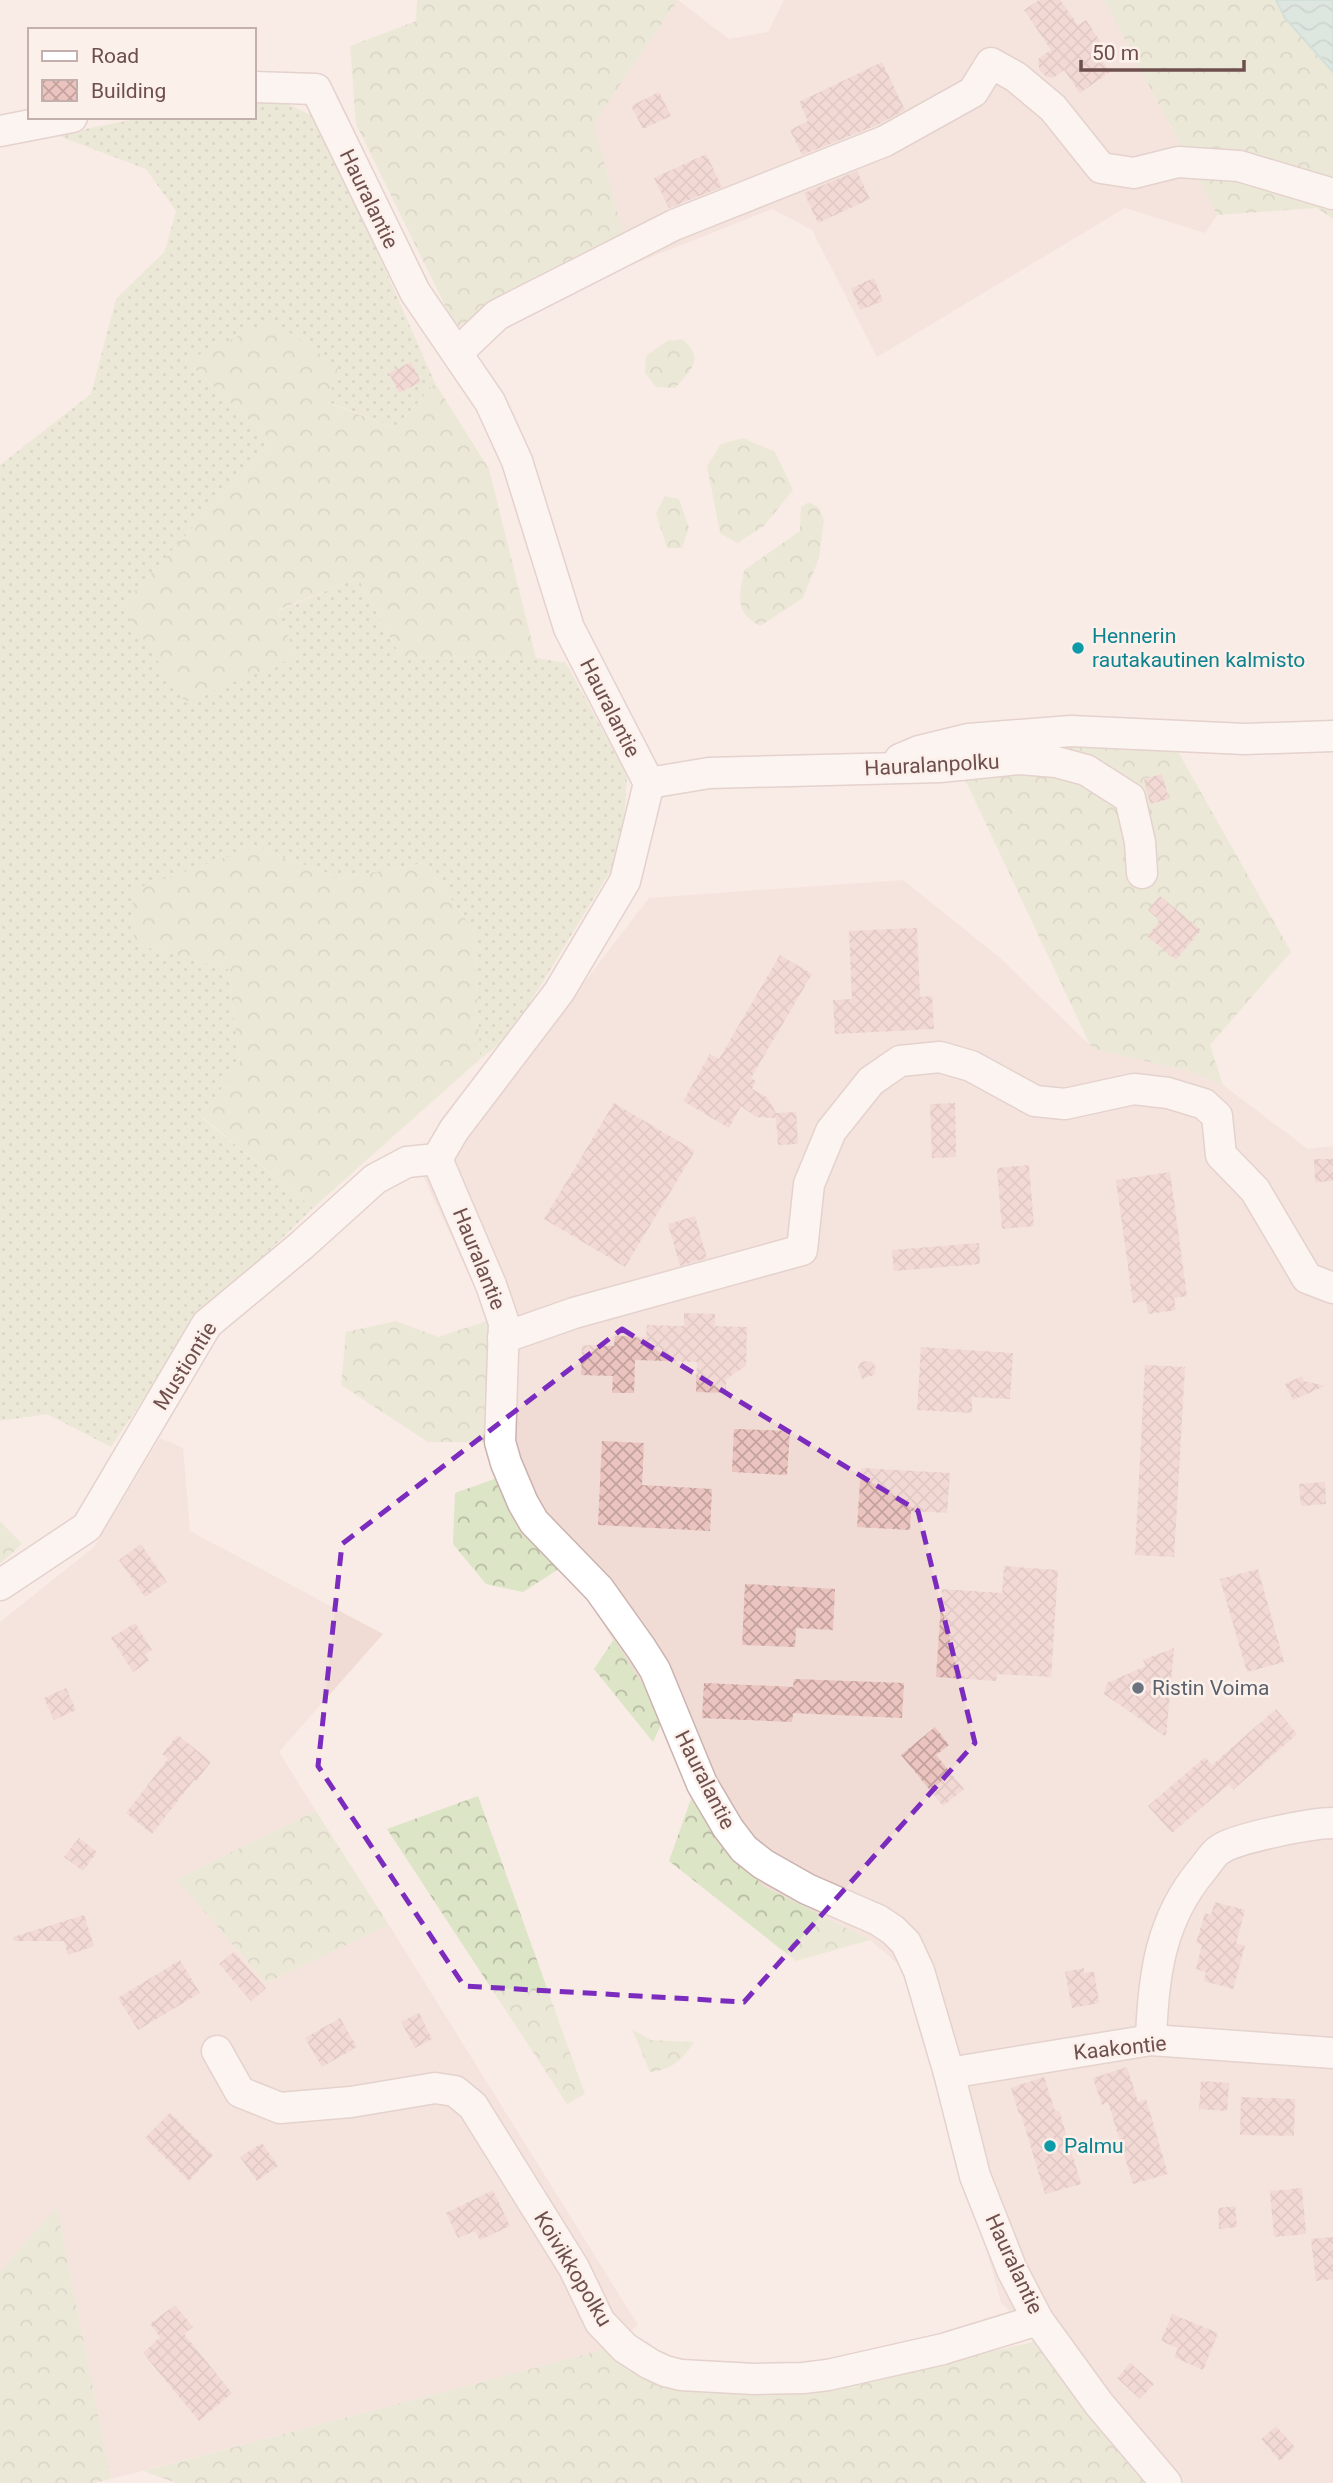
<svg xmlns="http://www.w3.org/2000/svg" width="1333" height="2483" font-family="Roboto,sans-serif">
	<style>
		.residential { fill: #f0dbd5 }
		.grass { fill: url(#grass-dots) }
		.forest { fill: url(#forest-crowns) }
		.water { fill: url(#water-waves); stroke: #a4d0c9; stroke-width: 2 }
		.building { fill: url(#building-cross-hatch) }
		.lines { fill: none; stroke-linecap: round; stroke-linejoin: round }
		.minor-casing { stroke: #cbb3b0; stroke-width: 33 }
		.minor { stroke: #fff; stroke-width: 30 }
		.marked { fill: none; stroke: #7b2cbf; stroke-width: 5; stroke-dasharray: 14 9; stroke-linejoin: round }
		.culture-dot { fill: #0f9aa8; stroke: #fcf0eb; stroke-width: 2.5 }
		.worship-dot { fill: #6b7280; stroke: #fcf0eb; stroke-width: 2.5 }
		.labels { text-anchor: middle; stroke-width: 5; stroke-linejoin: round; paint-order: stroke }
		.street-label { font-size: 21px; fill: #6e4f4e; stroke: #fcf0eb }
		.culture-label { font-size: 21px; fill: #0d838f; stroke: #fcf0eb; text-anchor: start }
		.worship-label { font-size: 21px; fill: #5b616d; stroke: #fcf0eb; text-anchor: start }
	</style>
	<defs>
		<pattern id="grass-dots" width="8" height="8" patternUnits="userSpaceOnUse" patternTransform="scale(1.75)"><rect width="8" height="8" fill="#dce5c6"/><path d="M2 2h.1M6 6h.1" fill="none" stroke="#b7bca3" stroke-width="1.8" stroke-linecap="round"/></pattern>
		<pattern id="forest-crowns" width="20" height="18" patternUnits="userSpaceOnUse" patternTransform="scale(1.75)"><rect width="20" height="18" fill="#dce5c6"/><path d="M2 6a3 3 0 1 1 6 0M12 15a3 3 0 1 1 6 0" fill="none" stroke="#b7bca3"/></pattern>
		<pattern id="water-waves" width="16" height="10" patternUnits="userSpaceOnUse" patternTransform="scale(1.75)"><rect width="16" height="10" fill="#bce0da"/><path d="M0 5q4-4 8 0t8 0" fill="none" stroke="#9db8b3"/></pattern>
		<pattern id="building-cross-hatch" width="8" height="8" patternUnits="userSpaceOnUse" patternTransform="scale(1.75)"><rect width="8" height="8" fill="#ebc4c0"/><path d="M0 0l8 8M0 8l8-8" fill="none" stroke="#c3a29e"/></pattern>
	</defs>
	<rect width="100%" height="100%" fill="#f9ebe5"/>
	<g class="residential">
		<path d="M678,0L729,39L768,32L784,0H1104L1217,215L1205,233L1125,208L877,357L812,230L772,209L631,265L594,123Z"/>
		<path d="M903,880L1000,958L1094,1049L1188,1071L1223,1085L1308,1149L1333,1146V2483H1148L1041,2340L1001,2303L912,1976L870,1940L762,1885L691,1799L664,1718L565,1565L529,1533L490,1320L424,1178L458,1146L649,898Z"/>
		<path d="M160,1438L183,1448L190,1531L383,1634L279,1752L316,1811L176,1879L266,1983L389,1925L638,2325L606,2349L111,2479L57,2207L0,2271V1622L94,1547Z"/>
	</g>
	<path class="grass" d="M265,93L319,119L435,383L395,428L328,402L186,361L272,441L121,606L296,657L278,611L358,578L401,657L536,658L566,663L627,775L622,852L509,1037L480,1059L474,931L425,863L341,878L255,847L135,944L228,969L240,1064L201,1117L313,1208L193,1325L111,1447L47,1414L0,1421V465L91,394L116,299L165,251L176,211L146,169L56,135L145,117H254V95Z"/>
	<g class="forest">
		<path d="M417,0H678L594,123L624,237L531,280L456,328L356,124L350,46L416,21Z"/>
		<path d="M1104,0H1276L1285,18L1333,72V219L1317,208L1217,215Z"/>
		<path d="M272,320L338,367L328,403L395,428L435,383L489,469L536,658L401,657L358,578L278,610L296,657L185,702L121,606L272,441L186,361Z"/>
		<path d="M682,339C706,359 691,370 675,388L656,387L645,373L646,356L667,341Z"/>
		<path d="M743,438L775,452L793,490L764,526L737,543L720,533L707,466L721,444Z"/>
		<path d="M665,496L679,499L689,528L682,548H667L656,513Z"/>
		<path d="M809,502L819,508L824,520L819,558L803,598L760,626C733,611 740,597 744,570L800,531L801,507Z"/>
		<path d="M1058,719L1163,725L1291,952L1210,1045L1223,1085L1188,1071L1094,1049L1090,1045L961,771Z"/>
		<path d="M255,847L341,878L425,863L474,931L480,1059L313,1208L201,1116L240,1063L228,969L134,944L132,890Z"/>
		<path d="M490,1320V1442H428L341,1385L346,1332L396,1321L438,1337Z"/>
		<path d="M503,1476L565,1565L523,1592L486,1584L453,1544L455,1493Z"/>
		<path d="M0,1521L22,1544L0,1564Z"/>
		<path d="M614,1639L664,1718L653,1742L594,1669Z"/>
		<path d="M478,1796L585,2094L567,2104L387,1829Z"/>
		<path d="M691,1799L762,1885L870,1940L796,1961L669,1861Z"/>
		<path d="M316,1811L389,1925L266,1983L176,1879Z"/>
		<path d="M632,2029L651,2040L694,2042C682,2060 672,2070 650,2072Z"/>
		<path d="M57,2207L111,2479L94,2483H0V2271Z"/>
		<path d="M1041,2340L1148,2483H176L143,2471L606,2349L627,2355L876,2378Z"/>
	</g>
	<path class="water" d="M1276,0H1333V72L1285,18Z"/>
	<g class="building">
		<path d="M1039,0H1060L1078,25L1086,20L1102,44L1094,49L1110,72L1080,93L1064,70L1053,78L1047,77L1040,71L1038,63L1039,58L1051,50L1024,10Z"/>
		<path d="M882,62L905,110L877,125L802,155L790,130L808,121L799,102Z"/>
		<path d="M659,92L671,116L643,129L631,106Z"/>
		<path d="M706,154L722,187L669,208L654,178Z"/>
		<path d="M857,171L870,199L818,223L804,193Z"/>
		<path d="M874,278L883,301L860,310L851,288Z"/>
		<path d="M411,362L421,382L399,393L389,373Z"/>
		<path d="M1162,774L1169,799L1150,804L1144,779Z"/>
		<path d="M1160,896L1201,930L1176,960L1147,936L1160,921L1148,910Z"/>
		<path d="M917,928L920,997L932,996L934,1029L835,1034L833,1000L852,999L849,931Z"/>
		<path d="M780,955L812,974L751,1078L756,1081L752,1089L768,1098L776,1113L796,1112L798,1144L778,1145L776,1118L756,1117L741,1106L729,1128L683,1101L710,1054L719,1059Z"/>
		<path d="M614,1103L695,1151L625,1267L544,1219Z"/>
		<path d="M955,1103L956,1157L932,1158L930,1104Z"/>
		<path d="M1314,1159H1333V1181L1315,1182Z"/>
		<path d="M1029,1165L1034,1226L1002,1229L997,1168Z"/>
		<path d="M1170,1172L1187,1296L1174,1298L1176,1310L1148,1314L1146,1301L1133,1303L1116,1180Z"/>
		<path d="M695,1216L707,1258L680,1266L668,1224Z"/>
		<path d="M979,1243L980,1264L894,1271L892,1250Z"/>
		<path d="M684,1313L715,1314V1326L747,1327L746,1366L726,1379V1393L696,1392L697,1362L635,1360L634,1393H612L613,1376L581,1375L582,1345L614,1346L615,1336L646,1337L647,1325L684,1326Z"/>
		<path d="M921,1347L1013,1353L1010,1399L972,1397V1413L917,1410Z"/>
		<path d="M867,1361L871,1362L876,1367L874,1375L862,1379L858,1367L861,1362Z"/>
		<path d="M1145,1365L1185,1367L1174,1557L1135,1555Z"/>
		<path d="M1302,1376L1304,1381L1325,1386L1293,1400L1285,1384Z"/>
		<path d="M734,1429L790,1431L787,1475L732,1472Z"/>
		<path d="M602,1441L644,1443L642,1485L712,1489L710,1531L598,1525Z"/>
		<path d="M861,1468L950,1473L947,1513L911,1511L910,1530L857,1527Z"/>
		<path d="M1325,1482L1326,1504L1301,1506L1299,1484Z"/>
		<path d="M141,1544L167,1582L145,1597L119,1560Z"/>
		<path d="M1004,1566L1058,1570L1051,1677L997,1674L996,1681L936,1677L942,1589L1002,1593Z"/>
		<path d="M1258,1569L1284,1662L1247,1672L1220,1579Z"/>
		<path d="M745,1584L835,1589L833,1630L796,1628L795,1647L742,1645Z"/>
		<path d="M135,1623L152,1650L145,1654L149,1661L133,1672L111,1638Z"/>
		<path d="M1174,1648L1166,1737L1104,1694L1107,1683L1146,1666L1143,1660Z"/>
		<path d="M794,1679L904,1683L902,1718L793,1713L792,1722L702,1718L704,1683L793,1687Z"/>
		<path d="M66,1688L76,1710L54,1720L44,1698Z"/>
		<path d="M1276,1709L1297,1734L1233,1790L1229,1784L1172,1833L1148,1806L1205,1757L1212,1765Z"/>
		<path d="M935,1727L949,1745L936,1755L964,1789L943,1806L901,1755Z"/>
		<path d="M178,1735L211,1762L196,1781L194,1780L152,1834L126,1813L168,1759L162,1754Z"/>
		<path d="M79,1838L97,1852L83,1871L64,1857Z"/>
		<path d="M1215,1902L1245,1910L1236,1943L1245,1946L1233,1989L1204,1981L1206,1972L1196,1969L1202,1945L1196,1943L1205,1913L1211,1915Z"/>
		<path d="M84,1915L94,1946L68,1955L64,1941H13V1937Z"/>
		<path d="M234,1952L266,1988L251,2001L219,1964Z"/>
		<path d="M180,1960L200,1993L138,2030L118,1998Z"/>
		<path d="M1084,1968V1973L1094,1972L1099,2003L1072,2008L1065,1972Z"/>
		<path d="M419,2013L432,2039L415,2048L401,2022Z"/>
		<path d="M340,2018L357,2047L322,2067L305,2038Z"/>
		<path d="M1127,2067L1138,2102L1146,2099L1168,2174L1133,2184L1108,2102L1102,2105L1093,2078Z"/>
		<path d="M1044,2077L1055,2111L1059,2110L1081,2184L1045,2194L1021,2114H1019L1011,2088Z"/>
		<path d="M1201,2081L1229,2083L1227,2111L1199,2109Z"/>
		<path d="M1241,2097L1295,2099L1294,2136L1240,2135Z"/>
		<path d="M170,2113L213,2155L189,2181L145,2138Z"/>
		<path d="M262,2143L278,2166L257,2181L240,2157Z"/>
		<path d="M1302,2188L1306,2234L1274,2237L1270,2191Z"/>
		<path d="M493,2190L510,2226L480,2240L475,2231L458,2238L446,2213Z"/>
		<path d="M1235,2206L1237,2227L1219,2229L1218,2208Z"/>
		<path d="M1333,2237V2279L1316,2281L1311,2239Z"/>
		<path d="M175,2305L193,2327L184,2334L232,2393L199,2421L143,2353L160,2337L150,2324Z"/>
		<path d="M1172,2314L1218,2333L1203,2370L1174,2357L1178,2348L1161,2341Z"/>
		<path d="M1130,2363L1154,2384L1140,2399L1117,2378Z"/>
		<path d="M1276,2426L1295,2447L1280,2461L1261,2439Z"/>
	</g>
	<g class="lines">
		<defs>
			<g id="minor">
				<path d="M254,87L316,89L415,292L490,402L517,461L569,628L649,783L625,881L559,992L454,1130L437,1159"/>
				<path d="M0,131L72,117"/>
				<path d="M457,353L497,315L674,225L885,141L973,92L991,63L1016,77L1053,108L1101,168L1134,173L1178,162L1239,166L1333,194"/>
				<path d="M900,759L919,751L968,739L1071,731L1245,739L1333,736"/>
				<path d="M649,783L709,773L940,767L1020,759L1056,762L1086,770L1130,798L1140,842L1142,873"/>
				<path d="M437,1159L491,1285L504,1323L500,1442L506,1463L523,1503L534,1522L599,1589L641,1648L655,1670L702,1784L728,1828L744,1849L763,1864L807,1889L878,1920L893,1930L906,1943L919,1971L949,2073L975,2176L1012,2270L1038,2320L1099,2404L1166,2483"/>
				<path d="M503,1338L574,1313L802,1250L809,1184L831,1131L871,1081L900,1061L940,1057L971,1066L1035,1101L1065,1104L1134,1089L1168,1093L1204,1104L1217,1116L1221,1155L1255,1190L1307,1278L1333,1288"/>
				<path d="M0,1585L87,1527L207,1324L302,1245L375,1179L407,1162L437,1159"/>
				<path d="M1151,2040C1153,1977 1160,1920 1202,1870C1207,1864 1213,1854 1219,1850C1235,1838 1312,1823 1333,1823"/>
				<path d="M217,2051L240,2092L280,2108L351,2102L435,2088L455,2091L473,2106L574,2268L600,2322L625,2348L650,2364L665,2371L681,2375L754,2379L803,2378L828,2375L943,2349L1038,2320"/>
				<path d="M949,2073L1151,2040L1333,2053"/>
			</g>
		</defs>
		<use href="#minor" class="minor-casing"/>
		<use href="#minor" class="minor"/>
	</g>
	<path d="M0 0H1333V2483H0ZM622,1329L918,1511L975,1743L744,2002L464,1986L318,1766L342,1544Z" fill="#f9ebe5" fill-opacity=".55" fill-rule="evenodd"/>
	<path class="marked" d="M622,1329L918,1511L975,1743L744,2002L464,1986L318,1766L342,1544Z"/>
	<g class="culture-dot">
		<circle cx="1078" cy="648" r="7"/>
		<circle cx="1050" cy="2146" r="7"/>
	</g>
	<circle class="worship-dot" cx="1138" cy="1688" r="7"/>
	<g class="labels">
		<g class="street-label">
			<text transform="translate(369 199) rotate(64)" y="7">Hauralantie</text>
			<text transform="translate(610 708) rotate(63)" y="7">Hauralantie</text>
			<text transform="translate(932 765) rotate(-3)" y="7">Hauralanpolku</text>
			<text transform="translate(479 1259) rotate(68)" y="7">Hauralantie</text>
			<text transform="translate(185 1366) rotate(-58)" y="7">Mustiontie</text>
			<text transform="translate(705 1780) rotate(63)" y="7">Hauralantie</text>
			<text transform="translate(1120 2048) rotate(-6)" y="7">Kaakontie</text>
			<text transform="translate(1014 2264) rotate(65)" y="7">Hauralantie</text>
			<text transform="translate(573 2269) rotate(59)" y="7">Koivikkopolku</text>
		</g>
		<g class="culture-label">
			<text x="1092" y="643">Hennerin<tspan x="1092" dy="24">rautakautinen kalmisto</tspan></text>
			<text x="1064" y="2153">Palmu</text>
		</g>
		<g class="worship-label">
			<text x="1152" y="1695">Ristin Voima</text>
		</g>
	</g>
	<rect x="28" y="28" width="228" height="91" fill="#fcf0eb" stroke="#c3b0ac" stroke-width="2"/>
	<rect x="42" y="51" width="35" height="10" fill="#ffffff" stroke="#c3b0ac" stroke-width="2"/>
	<text x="91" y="63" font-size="21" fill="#6e4f4e">Road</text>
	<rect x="42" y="80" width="35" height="21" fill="url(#building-cross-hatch)" stroke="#c3b0ac" stroke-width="2"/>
	<text x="91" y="98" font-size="21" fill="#6e4f4e">Building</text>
	<path d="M1081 60v10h163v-10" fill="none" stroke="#6e4f4e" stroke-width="3.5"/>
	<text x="1092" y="60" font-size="21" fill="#6e4f4e" stroke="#fcf0eb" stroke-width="5" paint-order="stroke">50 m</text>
</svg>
